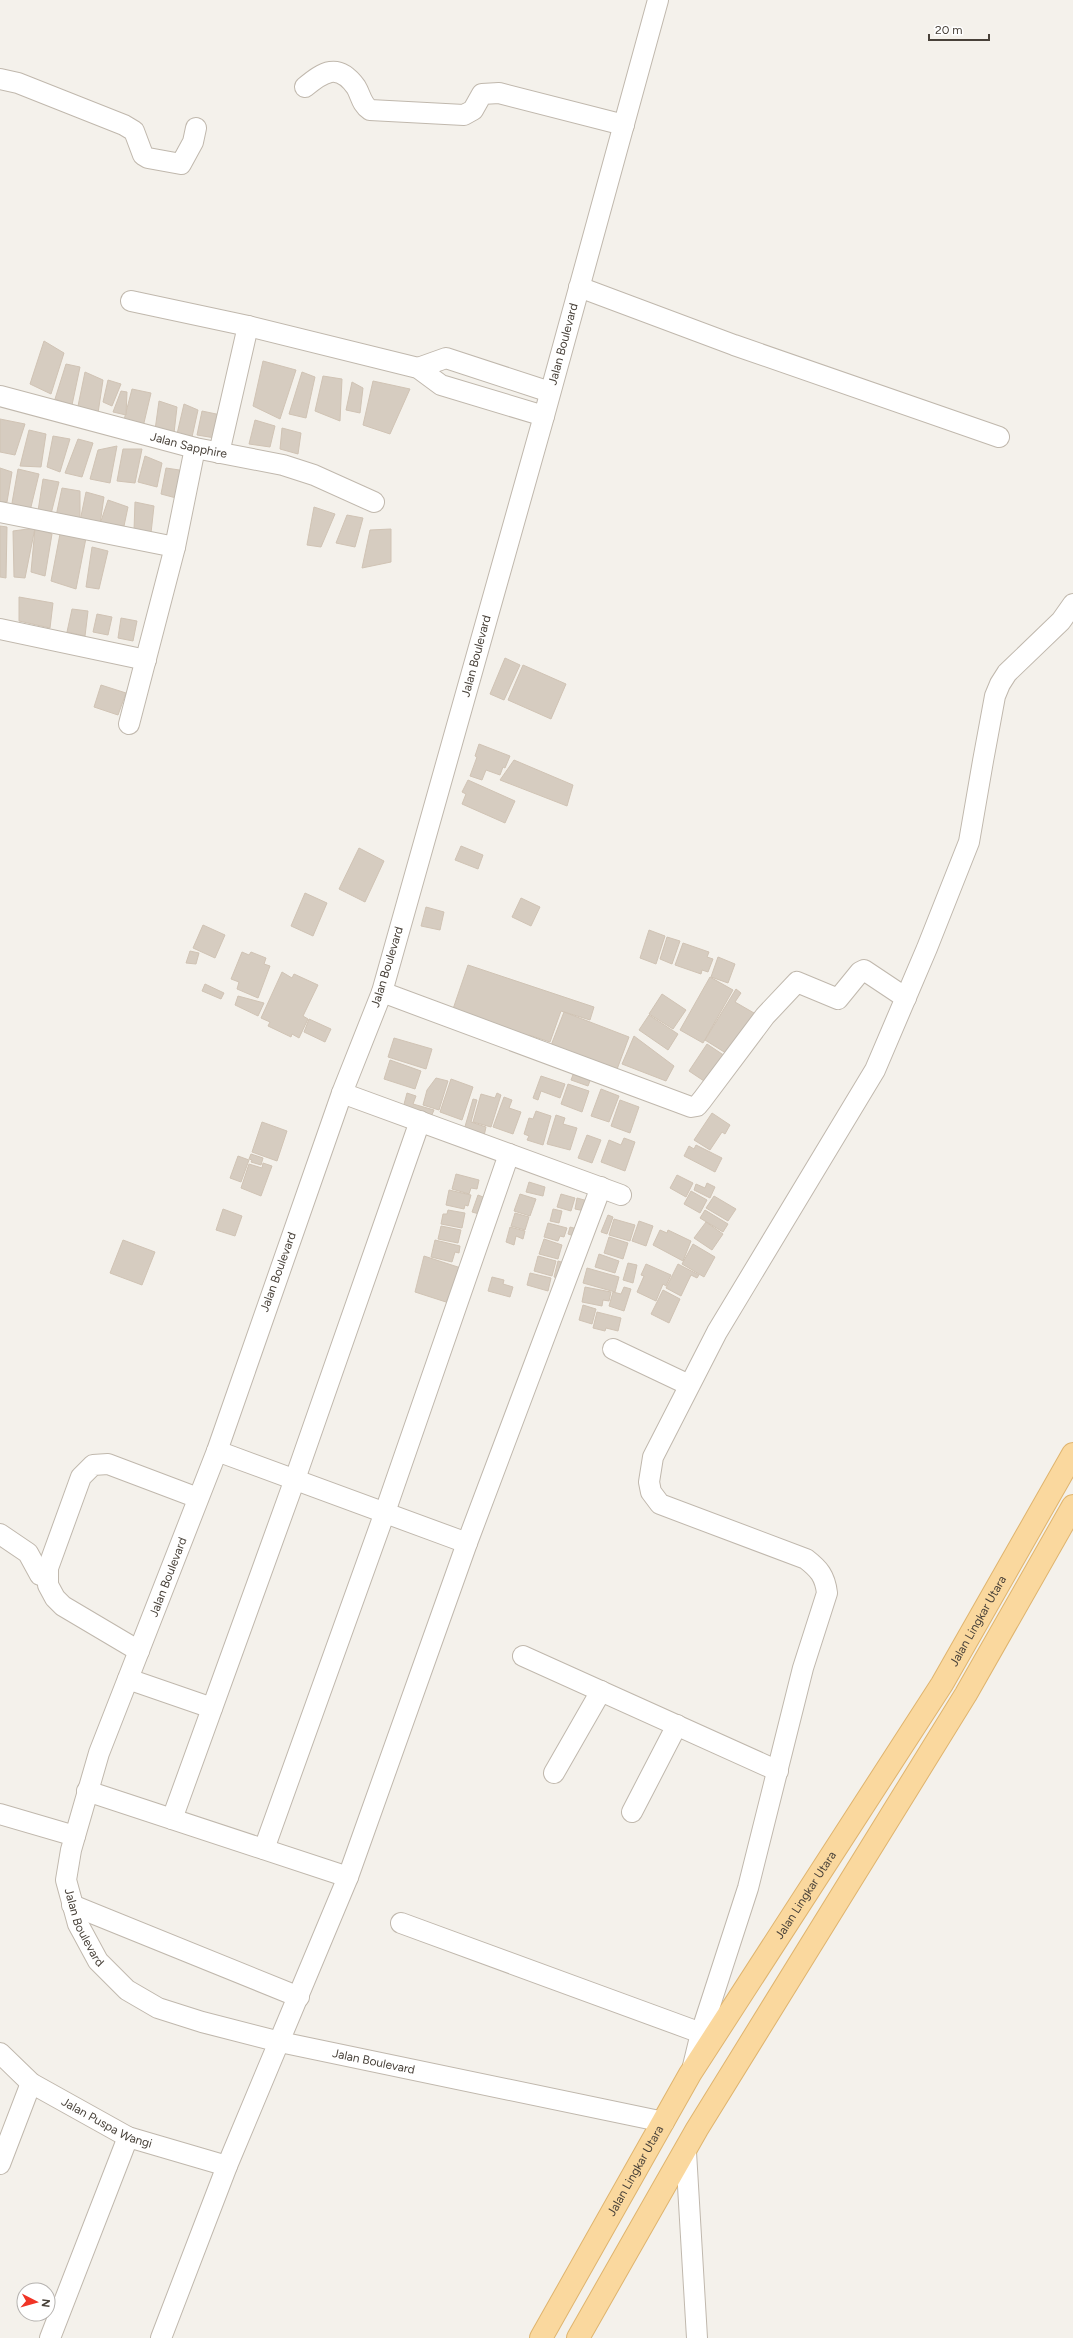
<svg xmlns="http://www.w3.org/2000/svg" width="1073" height="2338" font-family="Figtree,sans-serif">
	<style>
		.building { fill: #d6ccc0; stroke: #d0c3b4 }
		.lines { fill: none; stroke-linecap: round; stroke-linejoin: round }
		.street-casing { stroke: #c0b8ad; stroke-width: 22 }
		.primary-casing { stroke: #dfb46e; stroke-width: 24 }
		.street { stroke: #fff; stroke-width: 20 }
		.primary { stroke: #fad89e; stroke-width: 22 }
		.labels { text-anchor: middle; stroke-width: 3; stroke-linejoin: round; paint-order: stroke }
		.street-label { font-size: 12px; fill: #484139; stroke: #fff }
	</style>
	<rect width="100%" height="100%" fill="#f4f1eb"/>
	<g class="building">
		<path d="M44,341L64,353L51,394L30,384Z"/>
		<path d="M263,361L296,370L280,419L253,406Z"/>
		<path d="M66,364L80,367L72,405L55,399Z"/>
		<path d="M85,372L103,380L98,413L78,406Z"/>
		<path d="M302,372L315,377L306,418L289,414Z"/>
		<path d="M323,376L342,379L340,421L315,411Z"/>
		<path d="M108,380L121,384L112,406L103,402Z"/>
		<path d="M373,381L410,389L390,434L363,425Z"/>
		<path d="M352,382L363,388L360,413L346,410Z"/>
		<path d="M132,389L151,393L143,427L124,420Z"/>
		<path d="M121,391L127,392L126,415L113,412Z"/>
		<path d="M159,401L177,407L174,433L155,430Z"/>
		<path d="M184,404L198,410L192,437L177,434Z"/>
		<path d="M202,411L221,415L215,438L197,435Z"/>
		<path d="M0,419L25,424L15,455L0,452Z"/>
		<path d="M255,420L275,426L270,447L249,444Z"/>
		<path d="M282,428L301,433L298,454L280,449Z"/>
		<path d="M29,430L46,434L41,467L20,466Z"/>
		<path d="M53,436L70,439L60,472L47,467Z"/>
		<path d="M78,439L93,443L82,477L65,473Z"/>
		<path d="M117,446L110,483L90,479L98,450Z"/>
		<path d="M123,449H142L135,483L117,481Z"/>
		<path d="M145,456L162,463L157,487L138,482Z"/>
		<path d="M0,468L12,472L7,502H0Z"/>
		<path d="M166,468L186,471L180,499L161,494Z"/>
		<path d="M18,469L39,474L30,511L12,503Z"/>
		<path d="M43,479L59,482L51,514L38,511Z"/>
		<path d="M62,488L80,491V521L56,516Z"/>
		<path d="M86,492L104,497L100,524L80,521Z"/>
		<path d="M108,500L128,507L124,526L100,524Z"/>
		<path d="M135,502L154,506L151,533L134,530Z"/>
		<path d="M314,507L335,514L321,547L307,545Z"/>
		<path d="M347,515L363,518L355,547L336,543Z"/>
		<path d="M0,526L7,527L6,578L0,577Z"/>
		<path d="M35,528L52,534L45,576L31,572Z"/>
		<path d="M35,528L25,578L14,577L13,531Z"/>
		<path d="M391,529V562L362,568L370,530Z"/>
		<path d="M60,534L86,538L76,589L51,581Z"/>
		<path d="M92,547L108,551L99,589L86,587Z"/>
		<path d="M19,597L53,603L50,628L19,621Z"/>
		<path d="M72,609L88,611L85,636L67,632Z"/>
		<path d="M97,614L112,617L108,635L93,632Z"/>
		<path d="M121,618L137,621L133,641L118,638Z"/>
		<path d="M505,658L520,665L504,700L490,694Z"/>
		<path d="M523,665L566,684L551,719L508,700Z"/>
		<path d="M101,685L126,693L118,715L94,707Z"/>
		<path d="M479,744L510,756L505,768L503,767L500,775L486,770L482,780L470,776L477,757L475,756Z"/>
		<path d="M514,760L573,785L567,806L500,780Z"/>
		<path d="M468,780L515,801L505,823L462,804L466,794L462,792Z"/>
		<path d="M461,846L483,855L478,869L455,860Z"/>
		<path d="M359,848L384,861L365,902L339,889Z"/>
		<path d="M305,893L327,903L313,936L291,926Z"/>
		<path d="M521,898L540,907L531,926L512,917Z"/>
		<path d="M426,907L444,912L440,930L421,926Z"/>
		<path d="M203,925L225,935L215,958L193,948Z"/>
		<path d="M649,930L665,936L656,964L640,958Z"/>
		<path d="M667,937L680,941L672,964L660,959Z"/>
		<path d="M683,943L709,952L707,957L713,959L708,972L702,970L701,974L675,965Z"/>
		<path d="M190,951L199,953L196,964L186,963Z"/>
		<path d="M242,952L249,955L251,952L266,958L264,964L270,966L258,998L237,989L239,982L231,979Z"/>
		<path d="M718,957L735,964L728,983L711,977Z"/>
		<path d="M468,965L594,1007L590,1020L561,1011L550,1042L529,1035L527,1040L510,1034L511,1029L453,1009Z"/>
		<path d="M282,972L292,978L294,974L318,985L303,1016L308,1019L299,1038L292,1034L291,1037L268,1026L270,1022L261,1018Z"/>
		<path d="M710,977L733,990L703,1043L680,1030Z"/>
		<path d="M205,984L224,993L221,999L202,991Z"/>
		<path d="M736,989L741,993L735,1002L754,1013L729,1055L705,1040Z"/>
		<path d="M662,994L686,1010L673,1029L649,1014Z"/>
		<path d="M238,996L264,1003L258,1016L235,1005Z"/>
		<path d="M564,1012L629,1037L616,1072L550,1048Z"/>
		<path d="M649,1015L678,1034L668,1050L639,1030Z"/>
		<path d="M309,1019L331,1029L325,1042L304,1032Z"/>
		<path d="M634,1036L674,1066L666,1081L622,1064Z"/>
		<path d="M394,1038L432,1049L426,1069L388,1057Z"/>
		<path d="M707,1044L725,1056L707,1083L689,1071Z"/>
		<path d="M390,1060L421,1071L415,1089L384,1079Z"/>
		<path d="M574,1072L591,1078L588,1086L571,1080Z"/>
		<path d="M541,1076L565,1084L560,1098L541,1091L538,1100L533,1098Z"/>
		<path d="M436,1078L448,1081L439,1110L423,1105L427,1090Z"/>
		<path d="M451,1079L473,1087L462,1120L440,1112Z"/>
		<path d="M568,1084L589,1091L582,1112L561,1104Z"/>
		<path d="M601,1089L619,1096L609,1122L591,1116Z"/>
		<path d="M407,1093L416,1096L413,1104L434,1110L431,1117L403,1108Z"/>
		<path d="M497,1093L501,1095L491,1127L473,1122L481,1094L495,1098Z"/>
		<path d="M504,1097L512,1100L509,1108L521,1112L513,1134L493,1127Z"/>
		<path d="M473,1099L477,1100L471,1122L486,1127L484,1136L464,1130Z"/>
		<path d="M620,1100L639,1107L630,1133L611,1126Z"/>
		<path d="M536,1111L551,1116L543,1145L527,1140L529,1136L524,1134L529,1118L533,1119Z"/>
		<path d="M712,1113L730,1125L725,1134L722,1132L710,1150L694,1140Z"/>
		<path d="M556,1115L565,1118L563,1124L577,1128L570,1150L547,1144Z"/>
		<path d="M262,1122L287,1131L277,1161L252,1152Z"/>
		<path d="M587,1135L601,1140L592,1163L578,1158Z"/>
		<path d="M624,1138L635,1142L625,1171L601,1162L609,1140L621,1145Z"/>
		<path d="M696,1145L722,1158L715,1172L684,1156L689,1146L694,1149Z"/>
		<path d="M251,1154L263,1158L261,1165L251,1162L252,1160L249,1159Z"/>
		<path d="M238,1156L249,1160L241,1182L230,1178Z"/>
		<path d="M263,1163L272,1166L261,1196L241,1188L249,1164L262,1168Z"/>
		<path d="M456,1174L479,1180L477,1189L471,1188L469,1194L452,1189Z"/>
		<path d="M677,1175L693,1183L686,1197L670,1188Z"/>
		<path d="M529,1182L545,1187L543,1196L526,1192Z"/>
		<path d="M707,1183L715,1187L710,1198L694,1190L696,1184L705,1188Z"/>
		<path d="M449,1190L471,1195L468,1206L465,1205L464,1209L446,1205Z"/>
		<path d="M691,1191L707,1200L700,1213L684,1204Z"/>
		<path d="M520,1194L536,1199L530,1216L514,1211Z"/>
		<path d="M561,1194L575,1198L571,1211L557,1207Z"/>
		<path d="M478,1195L488,1199L483,1215L472,1212Z"/>
		<path d="M714,1196L736,1209L728,1221L706,1208Z"/>
		<path d="M577,1198L588,1201L585,1211L575,1209Z"/>
		<path d="M223,1209L242,1216L235,1236L216,1230Z"/>
		<path d="M553,1209L562,1211L559,1223L550,1221Z"/>
		<path d="M448,1210L465,1213L462,1228L441,1224L443,1214H447Z"/>
		<path d="M705,1210L728,1224L723,1232L700,1218Z"/>
		<path d="M515,1213L529,1217L525,1230L511,1226Z"/>
		<path d="M608,1215L613,1217L607,1234L601,1232Z"/>
		<path d="M614,1219L635,1225L630,1241L609,1235Z"/>
		<path d="M639,1221L653,1226L646,1246L632,1241Z"/>
		<path d="M706,1222L723,1234L712,1250L694,1238Z"/>
		<path d="M548,1223L567,1228L564,1237L560,1236L558,1241L544,1237Z"/>
		<path d="M441,1226L461,1230L458,1243L438,1239Z"/>
		<path d="M510,1227L525,1231L523,1239L516,1236L514,1245L506,1242Z"/>
		<path d="M570,1227L581,1230L579,1238L568,1234Z"/>
		<path d="M660,1230L667,1233L668,1230L691,1241L683,1261L653,1245Z"/>
		<path d="M609,1237L628,1243L623,1259L604,1253Z"/>
		<path d="M544,1239L562,1245L558,1259L539,1254Z"/>
		<path d="M123,1240L155,1252L142,1285L110,1273Z"/>
		<path d="M435,1240L460,1246L459,1253L455,1252L452,1262L431,1257Z"/>
		<path d="M693,1244L715,1257L704,1277L682,1264Z"/>
		<path d="M599,1254L619,1261L615,1273L595,1267Z"/>
		<path d="M424,1256L464,1269L455,1298L449,1296L446,1302L415,1292Z"/>
		<path d="M538,1256L556,1261L552,1276L534,1271Z"/>
		<path d="M558,1261L568,1264L563,1279L554,1277Z"/>
		<path d="M628,1263L637,1265L633,1283L623,1280Z"/>
		<path d="M646,1264L671,1275L666,1286L663,1284L656,1301L637,1292L644,1276L641,1275Z"/>
		<path d="M678,1264L699,1275L697,1278L691,1275L681,1296L666,1288Z"/>
		<path d="M587,1268L619,1277L615,1292L583,1283Z"/>
		<path d="M530,1273L551,1278L548,1291L527,1285Z"/>
		<path d="M492,1277L504,1280L503,1284L513,1287L510,1297L488,1291Z"/>
		<path d="M585,1287L611,1292L609,1301L603,1300L602,1306L582,1302Z"/>
		<path d="M624,1287L631,1289L624,1311L609,1306L613,1292L621,1294Z"/>
		<path d="M663,1290L680,1299L669,1323L651,1314Z"/>
		<path d="M583,1305L596,1309L592,1324L579,1320Z"/>
		<path d="M597,1312L621,1318L618,1331L606,1328L605,1331L593,1328Z"/>
	</g>
	<g class="lines">
		<defs>
			<g id="street">
				<path id="s1" d="M658,0L544,416L382,992L342,1093L217,1451L99,1753L71,1850L66,1880L78,1924L98,1961L127,1990L158,2008L202,2022L280,2042L664,2122"/>
				<path d="M0,79L18,83L124,125L134,131L143,155L148,158L181,164L193,142L196,128"/>
				<path d="M305,87C323,72 338,62 356,87C361,95 361,104 370,110L464,115L473,110L482,94L499,93L624,125"/>
				<path d="M579,287L734,345L999,437"/>
				<path d="M131,301L248,326L418,368L441,385L544,416"/>
				<path d="M418,368L446,358L550,392"/>
				<path id="s2" d="M0,396L195,448L283,465L314,475L374,502"/>
				<path d="M219,453L248,326"/>
				<path d="M0,512L175,547"/>
				<path d="M0,629L146,660"/>
				<path d="M129,724L175,547L195,448"/>
				<path d="M382,992L691,1107L697,1106L702,1100L765,1016L797,982L838,999L860,972L864,970L906,998"/>
				<path d="M342,1093L621,1195"/>
				<path d="M613,1349L689,1385"/>
				<path d="M217,1451L467,1543"/>
				<path d="M0,1534L28,1553L40,1575L47,1577"/>
				<path d="M139,1651L63,1606L55,1598L48,1585V1568L81,1477L93,1465L108,1464L198,1498"/>
				<path d="M523,1656L778,1771"/>
				<path d="M128,1679L212,1708"/>
				<path d="M554,1773L601,1691"/>
				<path d="M87,1791L348,1877"/>
				<path d="M632,1812L677,1725"/>
				<path d="M0,1814L75,1836"/>
				<path d="M172,1819L295,1479L420,1121"/>
				<path d="M264,1849L385,1512L509,1154"/>
				<path d="M72,1905L299,1997"/>
				<path d="M401,1923L701,2033"/>
				<path id="s3" d="M0,2053L31,2083L128,2137L227,2166"/>
				<path d="M693,2066L701,2033L748,1888L803,1668L827,1593C825,1576 819,1569 806,1559L660,1504L651,1492L649,1482L653,1457L717,1332L875,1070L927,948L969,842L983,761L995,696L1000,684L1007,673L1061,621L1073,604"/>
				<path d="M686,2152L697,2338"/>
				<path d="M0,2164L31,2083"/>
				<path d="M50,2338L128,2137"/>
				<path d="M161,2338L227,2166L348,1877L467,1543L601,1187"/>
			</g>
			<g id="primary">
				<path id="s4" d="M541,2338L690,2074L942,1684L1073,1454"/>
				<path d="M578,2338L697,2129L966,1694L1073,1506"/>
			</g>
		</defs>
		<use href="#street" class="street-casing"/>
		<use href="#primary" class="primary-casing"/>
		<use href="#street" class="street"/>
		<use href="#primary" class="primary"/>
	</g>
	<g class="labels">
		<g class="street-label">
			<text transform="translate(563 344) rotate(-75)" y="4">Jalan Boulevard</text>
			<text dy="4" stroke="none"><textPath href="#s2" startOffset="195">Jalan Sapphire</textPath></text>
			<text transform="translate(476 656) rotate(-75)" y="4">Jalan Boulevard</text>
			<text transform="translate(387 967) rotate(-73)" y="4">Jalan Boulevard</text>
			<text transform="translate(278 1272) rotate(-70)" y="4">Jalan Boulevard</text>
			<text transform="translate(168 1577) rotate(-69)" y="4">Jalan Boulevard</text>
			<text dy="4" stroke="none"><textPath href="#s4" startOffset="840">Jalan Lingkar Utara</textPath></text>
			<text dy="4" stroke="none"><textPath href="#s4" startOffset="516">Jalan Lingkar Utara</textPath></text>
			<text dy="4" stroke="none"><textPath href="#s1" startOffset="2024">Jalan Boulevard</textPath></text>
			<text dy="4" stroke="none"><textPath href="#s1" startOffset="2360">Jalan Boulevard</textPath></text>
			<text dy="4" stroke="none"><textPath href="#s3" startOffset="129">Jalan Puspa Wangi</textPath></text>
			<text dy="4" stroke="none"><textPath href="#s4" startOffset="192">Jalan Lingkar Utara</textPath></text>
		</g>
	</g>
	<g transform="translate(36 2302) rotate(96)"><circle r="19" fill="#ffffff" stroke="#b6b3b0"/>
	<path d="M0-3L7 15L0 10L-7 15Z" fill="#f03426"/>
	<text y="-6" font-size="11" font-weight="bold" text-anchor="middle" fill="#484139">N</text>
	</g>
	<path d="M929 34v6h60v-6" fill="none" stroke="#484139" stroke-width="2"/>
	<text x="935" y="34" font-size="12" fill="#484139" stroke="#ffffff" stroke-width="3" paint-order="stroke">20 m</text>
</svg>
